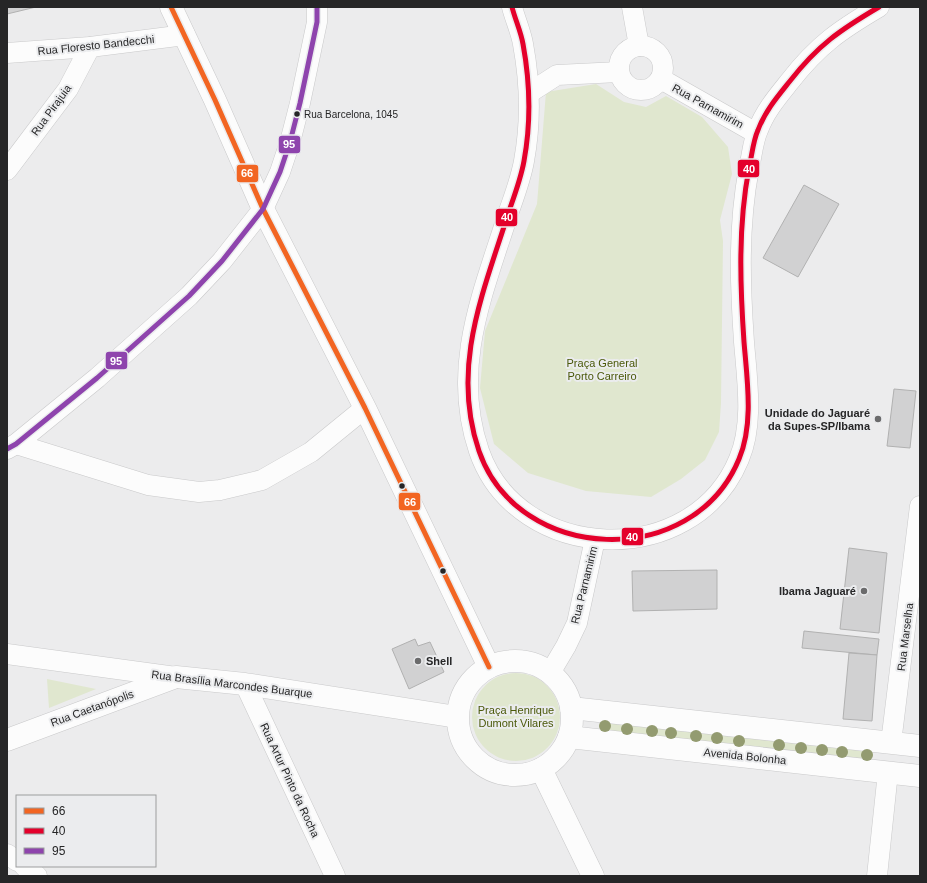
<svg xmlns="http://www.w3.org/2000/svg" width="927" height="883" font-family="Arial,sans-serif">
	<style>
		.green { fill: #e0e7cf }
		.building { fill: #d1d1d2; stroke: #b1b1b1 }
		.lines { fill: none; stroke-linecap: round; stroke-linejoin: round }
		.street-casing { stroke: #c9c9ca; stroke-width: 21 }
		.secondary-casing { stroke: #c9c9ca; stroke-width: 23 }
		.street { stroke: #fcfcfc; stroke-width: 20 }
		.secondary { stroke: #fcfcfc; stroke-width: 22 }
		.bus-1-casing { stroke: #ebecee; stroke-width: 8 }
		.bus-2-casing { stroke: #ebecee; stroke-width: 8 }
		.bus-3-casing { stroke: #ebecee; stroke-width: 8 }
		.bus-1 { stroke: #f26522; stroke-width: 5 }
		.bus-2 { stroke: #e4002b; stroke-width: 5 }
		.bus-3 { stroke: #8e44ad; stroke-width: 5 }
		.tree { fill: #939b70 }
		.bus-dot { fill: #262627; stroke: #ebecee; stroke-width: 1.5 }
		.poi-dot { fill: #6b6b6c; stroke: #ebecee; stroke-width: 1.5 }
		.labels { text-anchor: middle; stroke-width: 4; stroke-linejoin: round; paint-order: stroke }
		.bus-label { font-size: 10px; fill: #262627; stroke: #ebecee; text-anchor: start }
		.street-label { font-size: 11px; fill: #262627; stroke: #ebecee }
		.park-label { font-size: 11px; fill: #4b590a; stroke: #ebecee }
		.poi-label { font-size: 11px; font-weight: bold; fill: #262627; stroke: #ebecee; text-anchor: end }
		.line-badge { stroke: #ebecee; stroke-width: 1.5 }
		.badge-label { font-size: 11px; text-anchor: middle; font-weight: bold; fill: #fff }
	</style>
	<rect width="100%" height="100%" fill="#ececed"/>
	<g class="green">
		<path d="M596,84L624,102L646,107L666,96L702,117L728,147L732,174L720,220L723,241L721,403L719,432L705,460L681,479L651,497L586,491L528,473L494,444L480,388L485,331L537,204L546,92Z"/>
		<circle cx="516" cy="717" r="44"/>
		<path d="M47,679L96,689L49,708Z"/>
		<path d="M605,722L867,751V759L604,730Z"/>
	</g>
	<g class="building">
		<path d="M7,7H36L7,14Z"/>
		<path d="M804,185L839,204L798,277L763,258Z"/>
		<path d="M894,389L916,391L910,448L887,446Z"/>
		<path d="M849,548L887,553L879,633L840,629Z"/>
		<path d="M717,570V609L633,611L632,571Z"/>
		<path d="M804,631L879,639L877,655L802,648Z"/>
		<path d="M415,639L418,646L430,642L444,672L409,689L392,649Z"/>
		<path d="M849,653L877,655L872,721L843,719Z"/>
	</g>
	<g class="lines">
		<defs>
			<g id="street">
				<path d="M512,7C515,19 521,32 523,44C530,82 531,123 524,161C521,178 515,194 509,211C484,291 450,366 479,451C518,564 693,571 739,459C754,424 747,379 744,342C740,284 738,226 749,168C752,155 753,141 758,130C765,111 778,96 790,81C818,45 840,30 879,7"/>
				<path d="M632,7L639,46"/>
				<circle cx="641" cy="68" r="22"/>
				<path d="M7,53L90,47L185,35"/>
				<path d="M661,79L756,133"/>
				<path d="M529,93L557,75L619,72"/>
				<path d="M7,170L68,89L90,47"/>
				<path d="M16,444L148,485L199,492L220,490L262,480L311,452L365,408"/>
				<path d="M7,449L16,444L97,378L189,296L222,261L263,209L280,172L290,142L300,103L317,22V7"/>
				<path d="M7,654L176,677"/>
				<path d="M550,673L566,646L577,623L595,539"/>
				<path d="M245,684L335,876"/>
				<path d="M891,743L920,506"/>
				<path d="M7,854L17,861"/>
				<path d="M24,866L37,876"/>
				<path d="M877,876L888,772"/>
			</g>
			<g id="secondary">
				<path d="M171,7L215,100L263,209L365,408L489,667"/>
				<circle cx="515" cy="718" r="57"/>
				<path d="M571,708L920,746"/>
				<path d="M569,737L920,776"/>
				<path d="M7,740L176,677L245,684L457,717"/>
				<path d="M541,769L593,876"/>
			</g>
		</defs>
		<use href="#street" class="street-casing"/>
		<use href="#secondary" class="secondary-casing"/>
		<use href="#street" class="street"/>
		<use href="#secondary" class="secondary"/>
		<defs>
			<path id="bus-1" d="M171,7L215,100L263,209L365,408L489,667"/>
			<path id="bus-2" d="M512,7C515,19 521,32 523,44C530,82 531,123 524,161C521,178 515,194 509,211C484,291 450,366 479,451C518,564 693,571 739,459C754,424 747,379 744,342C740,284 738,226 749,168C752,155 753,141 758,130C765,111 778,96 790,81C818,45 840,30 879,7"/>
			<path id="bus-3" d="M7,449L16,444L97,378L189,296L222,261L263,209L280,172L290,142L300,103L317,22V7"/>
		</defs>
		<use href="#bus-1" class="bus-1-casing"/>
		<use href="#bus-2" class="bus-2-casing"/>
		<use href="#bus-3" class="bus-3-casing"/>
		<use href="#bus-1" class="bus-1"/>
		<use href="#bus-2" class="bus-2"/>
		<use href="#bus-3" class="bus-3"/>
	</g>
	<g class="tree">
		<circle cx="605" cy="726" r="6"/>
		<circle cx="627" cy="729" r="6"/>
		<circle cx="652" cy="731" r="6"/>
		<circle cx="671" cy="733" r="6"/>
		<circle cx="696" cy="736" r="6"/>
		<circle cx="717" cy="738" r="6"/>
		<circle cx="739" cy="741" r="6"/>
		<circle cx="779" cy="745" r="6"/>
		<circle cx="801" cy="748" r="6"/>
		<circle cx="822" cy="750" r="6"/>
		<circle cx="842" cy="752" r="6"/>
		<circle cx="867" cy="755" r="6"/>
	</g>
	<g class="bus-dot">
		<circle cx="297" cy="114" r="3.5"/>
		<circle cx="402" cy="486" r="3.5"/>
		<circle cx="443" cy="571" r="3.5"/>
	</g>
	<g class="poi-dot">
		<circle cx="878" cy="419" r="4"/>
		<circle cx="864" cy="591" r="4"/>
		<circle cx="418" cy="661" r="4"/>
	</g>
	<g class="labels">
		<g class="bus-label">
			<text x="304" y="118">Rua Barcelona, 1045</text>
		</g>
		<g class="street-label">
			<text transform="translate(96 45) rotate(-6)" y="4">Rua Floresto Bandecchi</text>
			<text transform="translate(708 106) rotate(29)" y="4">Rua Parnamirim</text>
			<text transform="translate(51 110) rotate(-54)" y="4">Rua Pirajuia</text>
			<text transform="translate(584 585) rotate(-76)" y="4">Rua Parnamirim</text>
			<text transform="translate(905 637) rotate(-83)" y="4">Rua Marselha</text>
			<text transform="translate(232 684) rotate(7)" y="4">Rua Brasília Marcondes Buarque</text>
			<text transform="translate(92 708) rotate(-20)" y="4">Rua Caetanópolis</text>
			<text transform="translate(745 756) rotate(6)" y="4">Avenida Bolonha</text>
			<text transform="translate(290 780) rotate(65)" y="4">Rua Artur Pinto da Rocha</text>
		</g>
		<g class="park-label">
			<text x="602" y="367">Praça General<tspan x="602" dy="13">Porto Carreiro</tspan></text>
			<text x="516" y="714">Praça Henrique<tspan x="516" dy="13">Dumont Vilares</tspan></text>
		</g>
		<g class="poi-label">
			<text x="870" y="417">Unidade do Jaguaré<tspan x="870" dy="13">da Supes-SP/Ibama</tspan></text>
			<text x="856" y="595">Ibama Jaguaré</text>
			<text x="426" y="665" text-anchor="start">Shell</text>
		</g>
	</g>
	<g class="line-badge">
		<rect x="278" y="135" width="23" height="19" rx="4" fill="#8e44ad"/>
		<rect x="737" y="159" width="23" height="19" rx="4" fill="#e4002b"/>
		<rect x="236" y="164" width="23" height="19" rx="4" fill="#f26522"/>
		<rect x="495" y="208" width="23" height="19" rx="4" fill="#e4002b"/>
		<rect x="105" y="351" width="23" height="19" rx="4" fill="#8e44ad"/>
		<rect x="398" y="492" width="23" height="19" rx="4" fill="#f26522"/>
		<rect x="621" y="527" width="23" height="19" rx="4" fill="#e4002b"/>
	</g>
	<g class="badge-label">
		<text x="289" y="148">95</text>
		<text x="749" y="173">40</text>
		<text x="247" y="177">66</text>
		<text x="507" y="221">40</text>
		<text x="116" y="365">95</text>
		<text x="410" y="506">66</text>
		<text x="632" y="541">40</text>
	</g>
	<rect width="927" height="883" fill="none" stroke="#262627" stroke-width="16"/>
	<rect x="16" y="795" width="140" height="72" fill="#ebecee" stroke="#9c9d9e"/>
	<rect x="24" y="808" width="20" height="6" fill="#f26522" stroke="#9c9d9e"/>
	<text x="52" y="815" font-size="12" fill="#262627">66</text>
	<rect x="24" y="828" width="20" height="6" fill="#e4002b" stroke="#9c9d9e"/>
	<text x="52" y="835" font-size="12" fill="#262627">40</text>
	<rect x="24" y="848" width="20" height="6" fill="#8e44ad" stroke="#9c9d9e"/>
	<text x="52" y="855" font-size="12" fill="#262627">95</text>
</svg>
